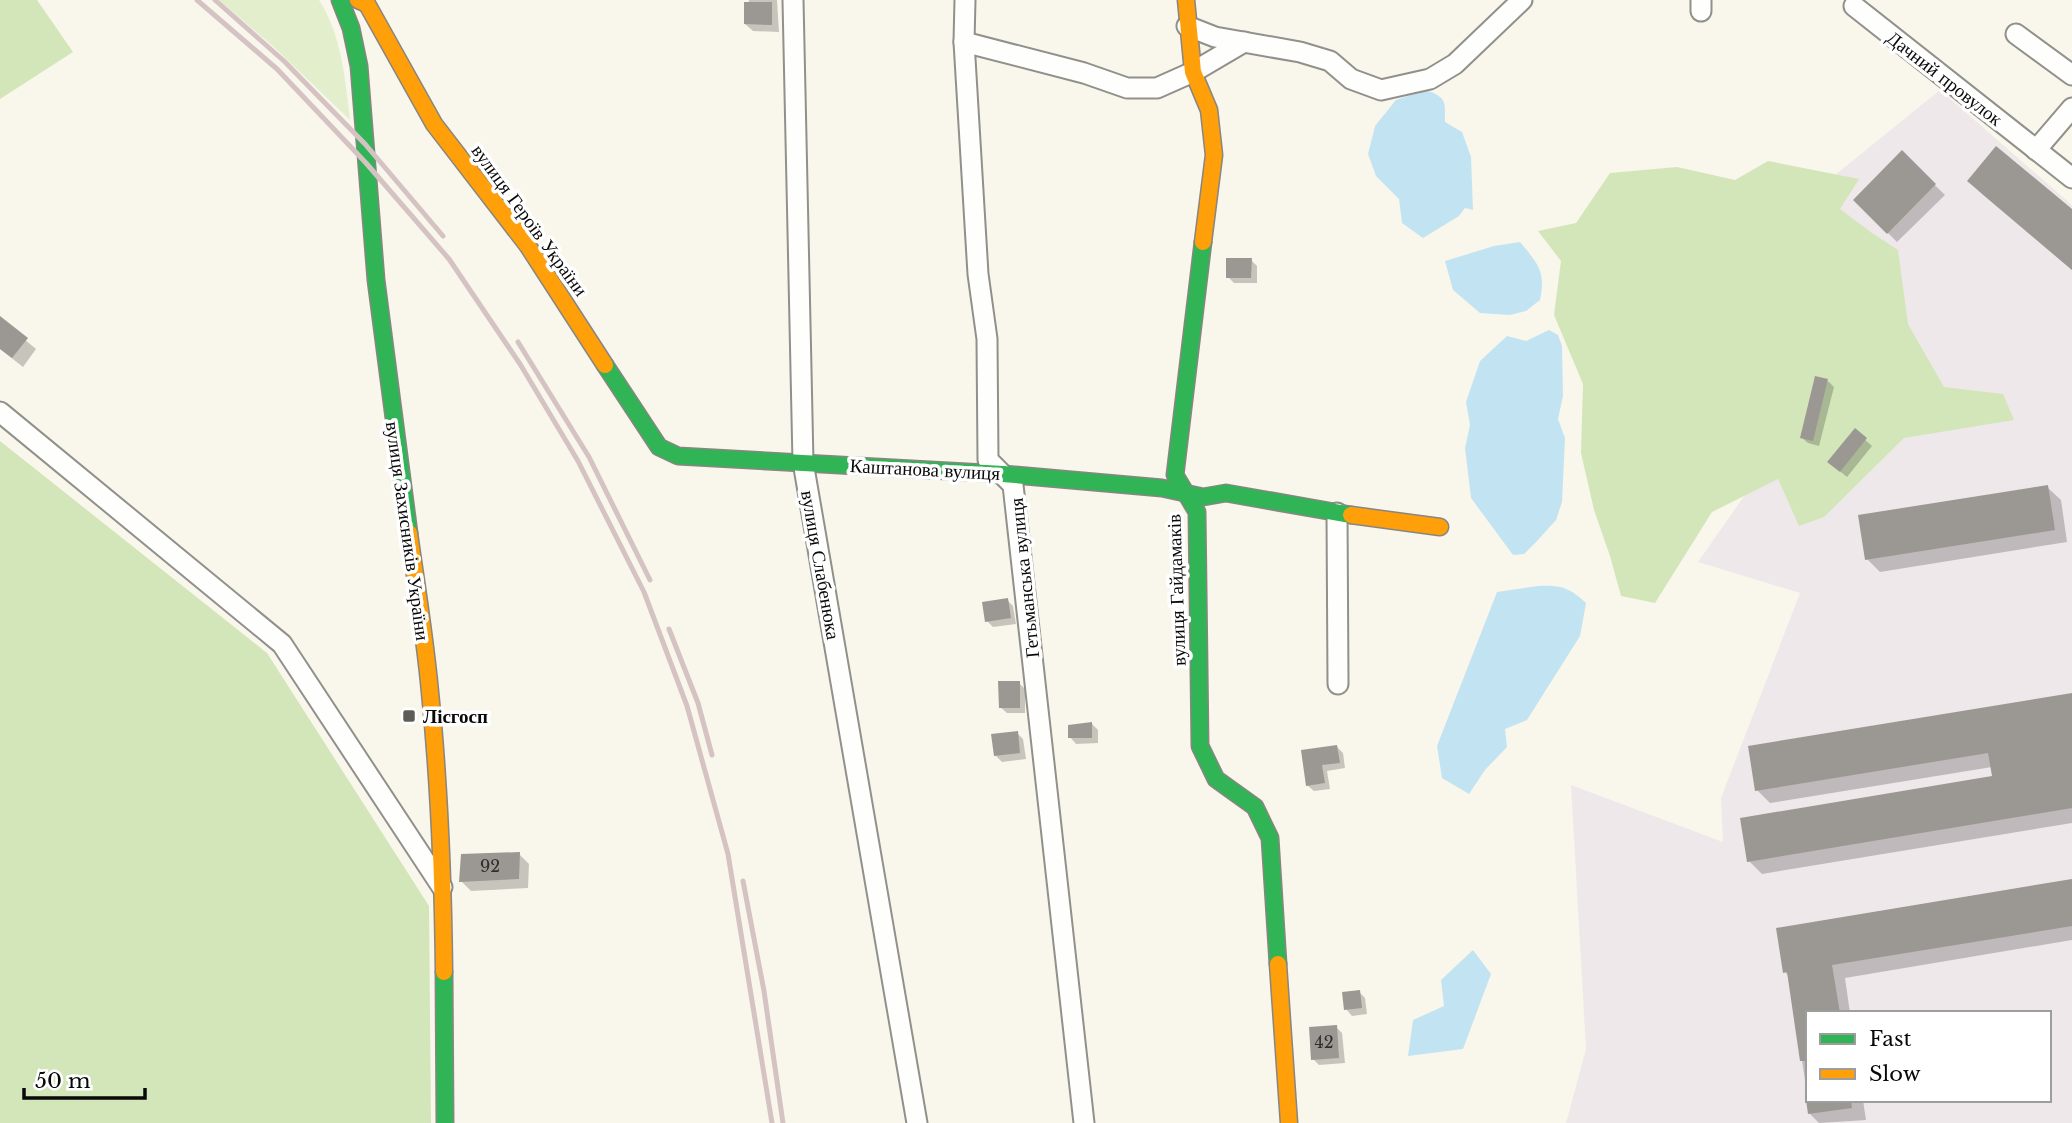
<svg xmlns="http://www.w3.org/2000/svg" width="2072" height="1123" font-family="'Libre Baskerville',serif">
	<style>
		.industrial { fill: #efe8ea; fill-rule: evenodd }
		.green { fill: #e2eecc }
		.forest { fill: #d3e6ba }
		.water { fill: #c2e4f2 }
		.shadow { fill: #0003 }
		.building { fill: #9b9893 }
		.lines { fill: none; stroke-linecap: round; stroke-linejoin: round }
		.street-casing { stroke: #91908b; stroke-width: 23 }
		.fast-casing { stroke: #888682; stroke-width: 19 }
		.slow-casing { stroke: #888682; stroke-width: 19 }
		.street { stroke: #fefefc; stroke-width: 19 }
		.fast { stroke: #30b455; stroke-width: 16 }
		.slow { stroke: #ff9f0a; stroke-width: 16 }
		.rail { stroke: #d5c3c3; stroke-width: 5 }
		.poi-dot { fill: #5d5c58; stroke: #fff; stroke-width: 2.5 }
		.labels { text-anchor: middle; stroke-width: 7; stroke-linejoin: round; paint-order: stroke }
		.number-label { font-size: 16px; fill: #2e2d2c }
		.street-label { font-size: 19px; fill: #090909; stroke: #fff }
		.poi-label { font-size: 19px; font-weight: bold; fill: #090909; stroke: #fff; text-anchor: start }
	</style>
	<rect width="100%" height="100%" fill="#f9f6ec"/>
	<path class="industrial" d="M1940,90L2072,205V1123H1566L1586,1049L1571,785L1723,842L1721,798L1800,593L1698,562L1763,469L1819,188ZM1808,1013H2049V1100H1808Z"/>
	<path class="green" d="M219,0H319C342,36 345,79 350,120L275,48Z"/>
	<g class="forest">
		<path d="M0,0H37L73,52L0,99Z"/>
		<path d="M1768,161L1859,179L1840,209L1872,233L1898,250L1908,324L1944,387L2003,394L2014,420L1904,438L1824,517L1799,526L1778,479L1712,512L1655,603L1621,596L1610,556L1594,510L1581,453L1583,384L1554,315L1561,261L1538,231L1576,223L1610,173L1677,167L1735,180Z"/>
		<path d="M0,441L267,653L429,906L431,1123H0Z"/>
	</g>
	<g class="water">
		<path d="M1426,90C1447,98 1445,101 1445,122L1462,132L1471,157L1473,210L1465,208L1459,216L1423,238L1402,223L1399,199L1376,176L1368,154L1375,126L1396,100Z"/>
		<path d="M1520,242C1538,264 1546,271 1540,300L1526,311L1510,315L1480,313L1453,290L1445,261L1494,246Z"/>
		<path d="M1549,330L1558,335L1562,346L1563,396L1558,419L1565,438L1562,502L1556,520L1537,541L1524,554L1513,555L1471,498L1465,448L1470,425L1466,402L1480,361L1507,336L1526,341Z"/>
		<path d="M1538,586C1560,585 1569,587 1586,603L1580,636L1527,720L1505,729L1507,747L1485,770L1469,794L1442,778L1437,746L1497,592Z"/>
		<path d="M1473,950L1491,974L1463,1049L1408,1056L1413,1020L1444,1006L1441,980Z"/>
	</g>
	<g class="shadow">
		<path d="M749,0H777L779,32L753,31L745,24Z"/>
		<path d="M1902,153L1945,195L1897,242L1855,200Z"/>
		<path d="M1969,181L2072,212V270L1982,194Z"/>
		<path d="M1251,260L1257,266V283H1234L1228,277Z"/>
		<path d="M0,319L36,349L23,367L0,349Z"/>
		<path d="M1828,381L1834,387L1819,446L1808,443L1801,437Z"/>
		<path d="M1855,431L1872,446L1847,477L1836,468Z"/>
		<path d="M2047,487L2061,500L2067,542L1880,572L1867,559Z"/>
		<path d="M1007,600L1013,606L1016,624L993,627L987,621Z"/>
		<path d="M1019,683L1025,689V713H1007L1000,707Z"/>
		<path d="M2072,695V823L1762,874L1749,861L1994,778L1992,767L1770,803L1757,790Z"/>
		<path d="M1092,724L1098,730V743L1076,744L1070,737Z"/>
		<path d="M1017,733L1023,739L1026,759L1002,762L996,756Z"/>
		<path d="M1336,746L1343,753L1345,768L1327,771L1330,789L1314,791L1307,785L1302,751Z"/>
		<path d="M519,854L529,864L528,888L471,891L461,881Z"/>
		<path d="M2072,881V940L1845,978L1850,1013H1808V1100L1789,976L1785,972Z"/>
		<path d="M1359,992L1365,998L1367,1014L1352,1016L1346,1009Z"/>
		<path d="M1336,1027L1342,1033L1345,1063L1319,1065L1313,1059Z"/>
		<path d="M1808,1100H1863L1866,1120L1819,1123L1810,1114Z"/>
	</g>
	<g class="building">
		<path d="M744,2H772V25L744,24Z"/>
		<path d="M1996,146L2072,209V270L1967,181Z"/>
		<path d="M1902,150L1936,184L1887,234L1853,200Z"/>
		<path d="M1226,258H1252L1251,278H1226Z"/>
		<path d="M0,316L28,338L12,358L0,349Z"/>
		<path d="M1815,376L1828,379L1813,441L1800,438Z"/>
		<path d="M1855,428L1867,438L1840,472L1827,462Z"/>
		<path d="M2048,485L2055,530L1865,560L1858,515Z"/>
		<path d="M1008,598L1011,618L985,622L982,602Z"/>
		<path d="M998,681H1020V708H999Z"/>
		<path d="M2072,693V808L1747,862L1740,818L1992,776L1988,753L1755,791L1748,746Z"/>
		<path d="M1092,722V738H1068V725Z"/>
		<path d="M1018,731L1020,753L994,756L991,734Z"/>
		<path d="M1337,745L1340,763L1322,765L1325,783L1306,786L1301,750Z"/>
		<path d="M520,852L519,879L459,882L461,854Z"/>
		<path d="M2072,879V926L1832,965L1840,1013H1808V1061H1800L1787,972L1783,973L1776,928Z"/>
		<path d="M1360,990L1362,1008L1344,1010L1342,992Z"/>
		<path d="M1337,1025L1339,1058L1311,1060L1309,1027Z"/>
		<path d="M1806,1100H1851L1852,1108L1808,1114Z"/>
	</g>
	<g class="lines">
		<defs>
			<g id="street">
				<path d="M793,0L803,462L917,1123"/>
				<path d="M965,0L964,42L978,274L987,339L988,460L1013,485L1084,1123"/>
				<path d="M1701,0V11"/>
				<path d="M1854,6L2072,178"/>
				<path d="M1187,26L1215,37L1300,52L1330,61L1351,79L1381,90L1430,79L1455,64L1522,0"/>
				<path d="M2016,34L2072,75"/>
				<path d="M964,42L1084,73L1127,88H1157L1193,72L1244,42"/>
				<path d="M2036,150L2072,108"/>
				<path d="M0,412L282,644L442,887"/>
				<path d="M1337,513L1338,684"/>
			</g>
			<g id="fast">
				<path d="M340,0L351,28L359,66L376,280L409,533"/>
				<path d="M1203,242L1175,475L1197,512L1200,746L1216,779L1255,807L1270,838L1278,964"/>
				<path d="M605,365L659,447L678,456L1003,474L1162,488L1203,497L1226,493L1351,515"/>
				<path d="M444,972L445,1123"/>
			</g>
			<g id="slow">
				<path d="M358,0L367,4L434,124L528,246L605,365"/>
				<path d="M1186,0L1193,72L1209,110L1214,155L1203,242"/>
				<path d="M1351,515L1440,527"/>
				<path d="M409,533C416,583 424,632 429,682C439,778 443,875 444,972"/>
				<path d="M1278,964L1289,1123"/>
			</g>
		</defs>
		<use href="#street" class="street-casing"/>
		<use href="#fast" class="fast-casing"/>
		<use href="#slow" class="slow-casing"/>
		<use href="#street" class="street"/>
		<use href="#fast" class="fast"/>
		<use href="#slow" class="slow"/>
		<g class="rail">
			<path d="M197,0L277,69L366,163L449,259L520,364L578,461L644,592L687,706L728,854L772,1123"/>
			<path d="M215,0L284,61L365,144L443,236"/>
			<path d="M518,342L589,457L650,580"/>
			<path d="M669,629L698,703L712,755"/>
			<path d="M743,881L764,991L783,1123"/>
		</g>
	</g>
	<rect class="poi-dot" x="402" y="709" width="14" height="14" rx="3.5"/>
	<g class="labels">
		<g class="number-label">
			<text x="490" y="872">92</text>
			<text x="1324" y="1048">42</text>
		</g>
		<g class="street-label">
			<text transform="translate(1945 78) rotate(38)" y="7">Дачний провулок</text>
			<text transform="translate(530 220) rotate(54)" y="7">вулиця Героїв України</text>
			<text transform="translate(925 469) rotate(3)" y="7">Каштанова вулиця</text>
			<text transform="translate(408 531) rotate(82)" y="7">вулиця Захисників України</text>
			<text transform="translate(821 565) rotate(80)" y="7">вулиця Слабенюка</text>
			<text transform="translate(1024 578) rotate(-96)" y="7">Гетьманська вулиця</text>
			<text transform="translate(1176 590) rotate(-92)" y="7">вулиця Гайдамаків</text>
		</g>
		<g class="poi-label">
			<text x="423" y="723">Лісгосп</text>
		</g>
	</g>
	<rect x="1806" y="1011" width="245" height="91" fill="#ffffff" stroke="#9d9d9d" stroke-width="2"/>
	<rect x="1820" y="1034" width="35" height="10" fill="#30b455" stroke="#9d9d9d" stroke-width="2"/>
	<text x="1869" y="1046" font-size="21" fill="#090909">Fast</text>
	<rect x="1820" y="1069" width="35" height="10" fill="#ff9f0a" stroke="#9d9d9d" stroke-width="2"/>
	<text x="1869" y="1081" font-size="21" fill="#090909">Slow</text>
	<path d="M24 1088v10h121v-10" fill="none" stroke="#090909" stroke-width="3.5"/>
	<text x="35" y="1088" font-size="21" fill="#090909" stroke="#ffffff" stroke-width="5" paint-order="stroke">50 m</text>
</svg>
